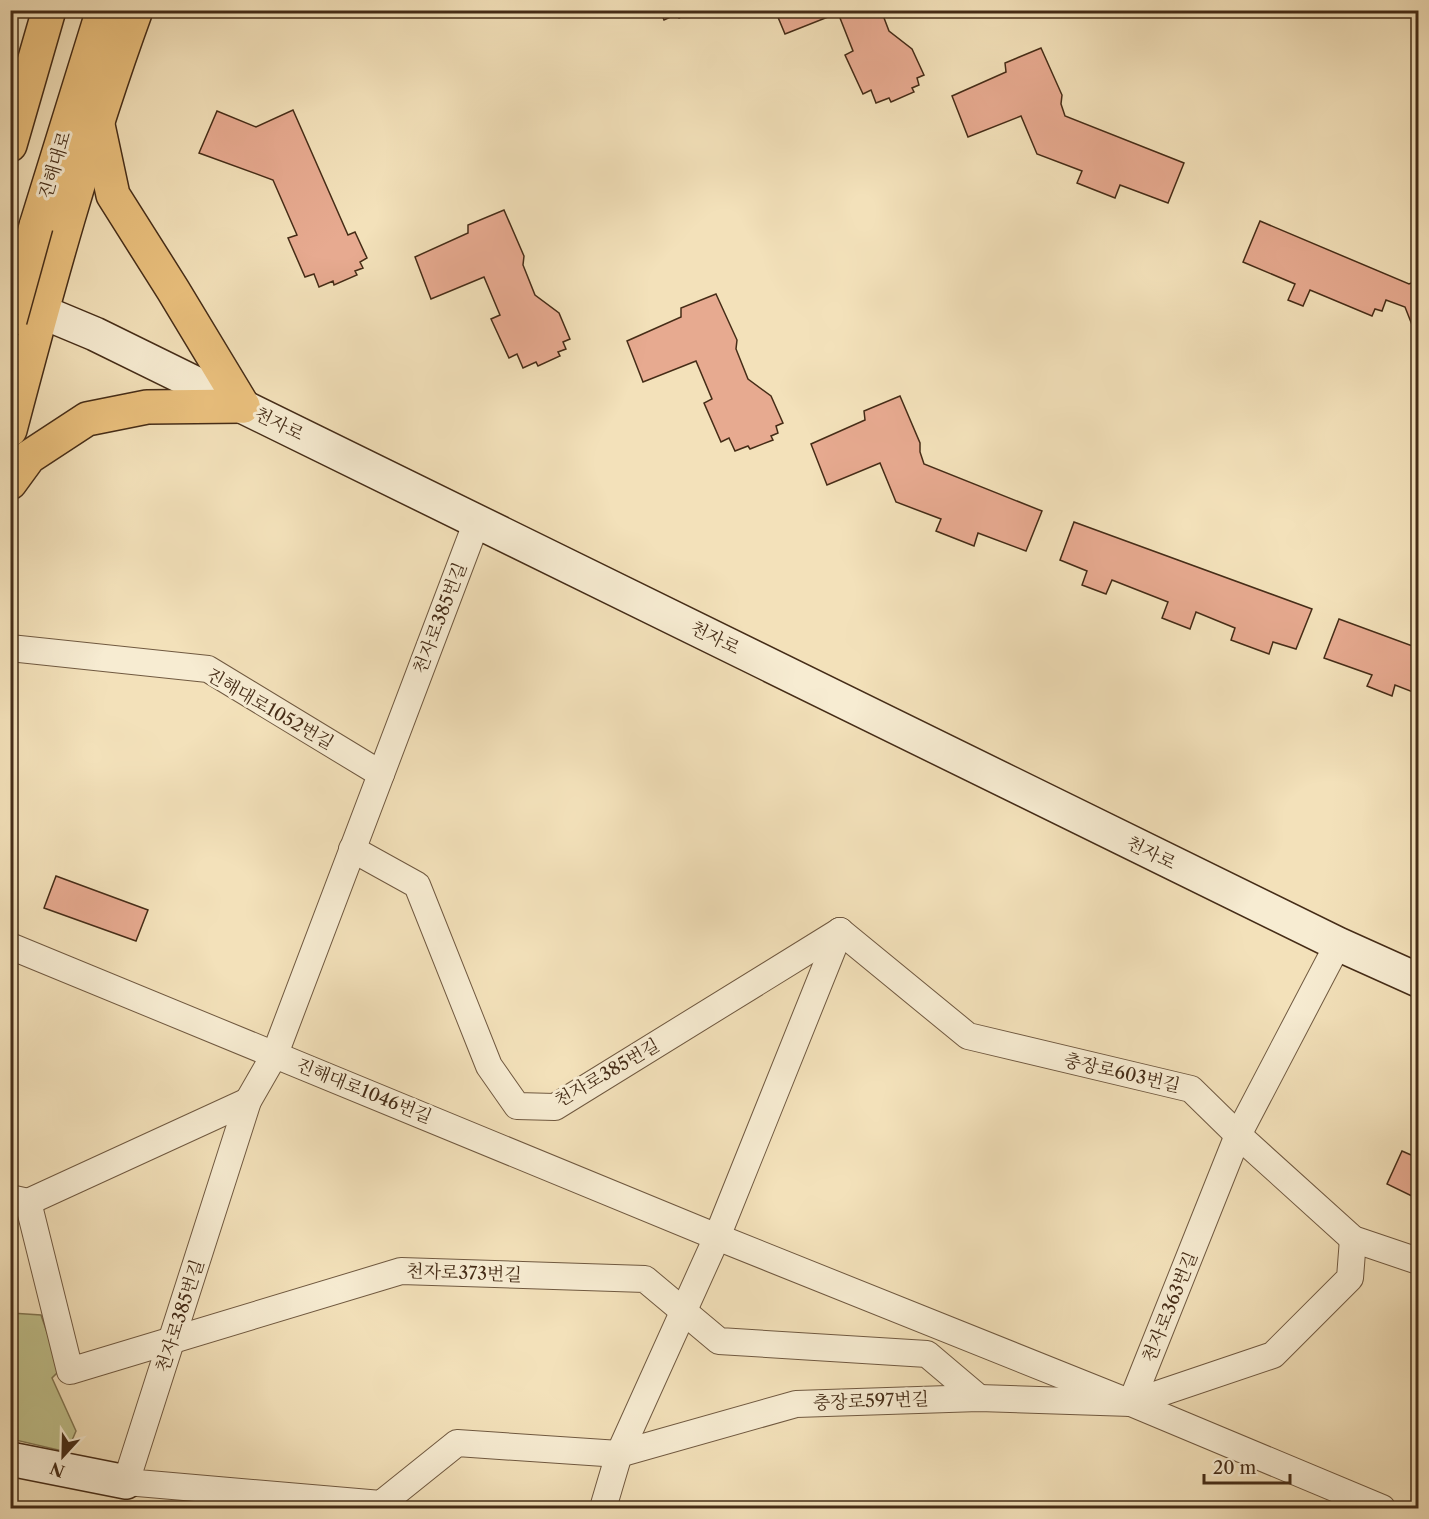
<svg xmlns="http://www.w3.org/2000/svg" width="1429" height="1519" font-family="'Libre Caslon Text','Noto Serif KR',serif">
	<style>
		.green { fill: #c0c18c; stroke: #827652; stroke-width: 1.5 }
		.building { fill: #e7aa90; stroke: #452c17; stroke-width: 1.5 }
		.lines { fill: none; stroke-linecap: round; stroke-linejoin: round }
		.street-casing { stroke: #705940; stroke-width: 28 }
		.secondary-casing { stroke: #452c17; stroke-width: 36 }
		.highway-casing { stroke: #452c17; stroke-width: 36 }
		.street { stroke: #f7ecd2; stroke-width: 26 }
		.secondary { stroke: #f7ecd2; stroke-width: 33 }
		.highway { stroke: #eac07d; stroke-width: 33 }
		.highway-bridge-casing { stroke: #452c17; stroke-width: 36; stroke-linecap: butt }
		.highway-bridge { stroke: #eac07d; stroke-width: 33 }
		.labels { text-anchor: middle; stroke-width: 6; stroke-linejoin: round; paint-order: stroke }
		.street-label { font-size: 18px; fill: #452c17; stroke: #f7ecd2 }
	</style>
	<rect width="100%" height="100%" fill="#f3e1ba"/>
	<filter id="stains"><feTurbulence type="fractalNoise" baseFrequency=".00333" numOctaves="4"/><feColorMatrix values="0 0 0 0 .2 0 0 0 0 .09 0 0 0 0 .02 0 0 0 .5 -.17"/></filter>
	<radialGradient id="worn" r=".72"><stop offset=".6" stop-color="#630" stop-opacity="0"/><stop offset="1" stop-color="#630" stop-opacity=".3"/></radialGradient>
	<path class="green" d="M11,1313L41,1315L60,1370L52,1378L76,1431L67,1452L11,1439Z"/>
	<g class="building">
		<path d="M660,10H696L679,18L677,14L664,20Z"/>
		<path d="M775,10H881L889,31L912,49L924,75L917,78L919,85L912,88L914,92L891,102L889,98L876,103L871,90L863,94L845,55L853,51L838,13L785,34Z"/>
		<path d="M1041,48L1062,95L1061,104L1065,116L1184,163L1168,203L1120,185L1115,198L1077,183L1082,171L1037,154L1021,116L968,137L952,96L1006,72L1005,63Z"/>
		<path d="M293,110L348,235L355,232L367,258L360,262L363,268L355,271L357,275L334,285L333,281L319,287L314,274L305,277L288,238L297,235L273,180L199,153L217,111L256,127Z"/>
		<path d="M504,210L524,256L523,265L535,295L559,313L570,339L563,342L566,349L558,352L560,356L538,366L536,362L523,368L517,354L509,358L491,319L500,315L484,277L431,299L415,257L468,233V225Z"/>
		<path d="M1260,221L1409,284L1416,281L1412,272L1418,269V340L1405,307L1386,300L1382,311L1375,309L1372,316L1310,290L1303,306L1288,300L1295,284L1243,262Z"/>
		<path d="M716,294L737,340L736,349L748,379L771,396L783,423L776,426L778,433L771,436L773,440L750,449L748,446L735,451L729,438L721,442L704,403L712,399L696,361L643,382L627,341L681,317V308Z"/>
		<path d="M900,396L920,443V452L924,464L1042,511L1026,551L978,533L974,546L936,531L941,519L896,502L880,463L827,485L811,444L865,420L864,411Z"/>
		<path d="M1074,522L1312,609L1296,649L1273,642L1269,654L1231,640L1235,628L1196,612L1190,629L1162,618L1168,602L1112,580L1106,594L1082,585L1087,571L1060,560Z"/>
		<path d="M1339,619L1418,648V694L1395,685L1392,696L1367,686L1372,675L1324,658Z"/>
		<path d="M56,876L148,910L136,941L44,908Z"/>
		<path d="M1402,1151L1418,1158V1199L1387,1184Z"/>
	</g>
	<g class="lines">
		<defs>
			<g id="street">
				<path d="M477,521L275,1054L248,1101L126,1482L381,1504L457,1443L619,1454L796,1404L979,1398L1131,1403L1273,1355L1350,1278L1353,1239"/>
				<path d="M10,648L208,669L381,774"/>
				<path d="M352,849L417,885L489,1066L517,1106L555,1107L840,931"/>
				<path d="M840,931L968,1036L1191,1089L1238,1135L1353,1239L1418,1261"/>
				<path d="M10,946L717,1237L1131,1403L1382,1508"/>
				<path d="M10,1198L28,1202L70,1371L401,1271L645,1279L719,1341L927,1354L979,1398"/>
				<path d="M28,1202L248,1101"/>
				<path d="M1131,1403L1238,1135L1338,944"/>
				<path d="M603,1508L619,1454L717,1237L840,931"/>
			</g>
			<g id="secondary">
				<path d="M16,301L95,334L1338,944L1418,980"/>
				<path d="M10,1459L126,1482"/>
			</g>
			<g id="highway">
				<path d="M98,125L113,195L173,290L243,406"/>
				<path d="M10,145L49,10"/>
				<path d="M36,226L103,10"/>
				<path d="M10,430C47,289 86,147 136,10"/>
				<path d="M10,483L29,457L87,419L147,407L243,406"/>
			</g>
		</defs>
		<use href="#street" class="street-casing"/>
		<use href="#secondary" class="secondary-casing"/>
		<use href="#highway" class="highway-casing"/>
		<use href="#street" class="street"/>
		<use href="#secondary" class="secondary"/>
		<use href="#highway" class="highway"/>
		<defs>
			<path id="highway-bridge" d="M10,320L36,226"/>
		</defs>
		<use href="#highway-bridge" class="highway-bridge-casing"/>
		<use href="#highway-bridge" class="highway-bridge"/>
	</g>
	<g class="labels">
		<g class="street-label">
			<text transform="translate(55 165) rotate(-73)" y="6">진해대로</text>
			<text transform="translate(279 424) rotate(26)" y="6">천자로</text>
			<text transform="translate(440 618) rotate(-69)" y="6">천자로385번길</text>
			<text transform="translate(715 638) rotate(26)" y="6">천자로</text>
			<text transform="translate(270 709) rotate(30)" y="6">진해대로1052번길</text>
			<text transform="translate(1151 853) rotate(26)" y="6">천자로</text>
			<text transform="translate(607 1073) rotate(-30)" y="6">천자로385번길</text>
			<text transform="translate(1122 1073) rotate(13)" y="6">충장로603번길</text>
			<text transform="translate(364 1091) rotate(22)" y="6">진해대로1046번길</text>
			<text transform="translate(464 1273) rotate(2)" y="6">천자로373번길</text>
			<text transform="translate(1170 1307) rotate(-68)" y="6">천자로363번길</text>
			<text transform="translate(180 1316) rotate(-72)" y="6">천자로385번길</text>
			<text transform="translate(871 1401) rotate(-2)" y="6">충장로597번길</text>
		</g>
	</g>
	<rect width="1429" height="1519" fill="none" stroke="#f3e1ba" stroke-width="36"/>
	<rect x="12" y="12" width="1405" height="1495" fill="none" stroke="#452c17" stroke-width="3"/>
	<rect x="18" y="18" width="1393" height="1483" fill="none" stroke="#452c17" stroke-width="1.5"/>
	<g transform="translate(63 1456) rotate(202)" stroke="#f7ecd2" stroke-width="4.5" paint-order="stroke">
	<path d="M0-4.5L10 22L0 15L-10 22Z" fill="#452c17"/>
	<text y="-9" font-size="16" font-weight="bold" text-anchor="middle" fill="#452c17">N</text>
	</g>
	<path d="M1204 1474v9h86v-9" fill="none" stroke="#452c17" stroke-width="3"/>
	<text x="1213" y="1474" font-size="18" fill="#452c17" stroke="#f7ecd2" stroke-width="4.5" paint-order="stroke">20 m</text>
	<rect width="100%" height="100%" filter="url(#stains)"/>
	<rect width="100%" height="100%" fill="url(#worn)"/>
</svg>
